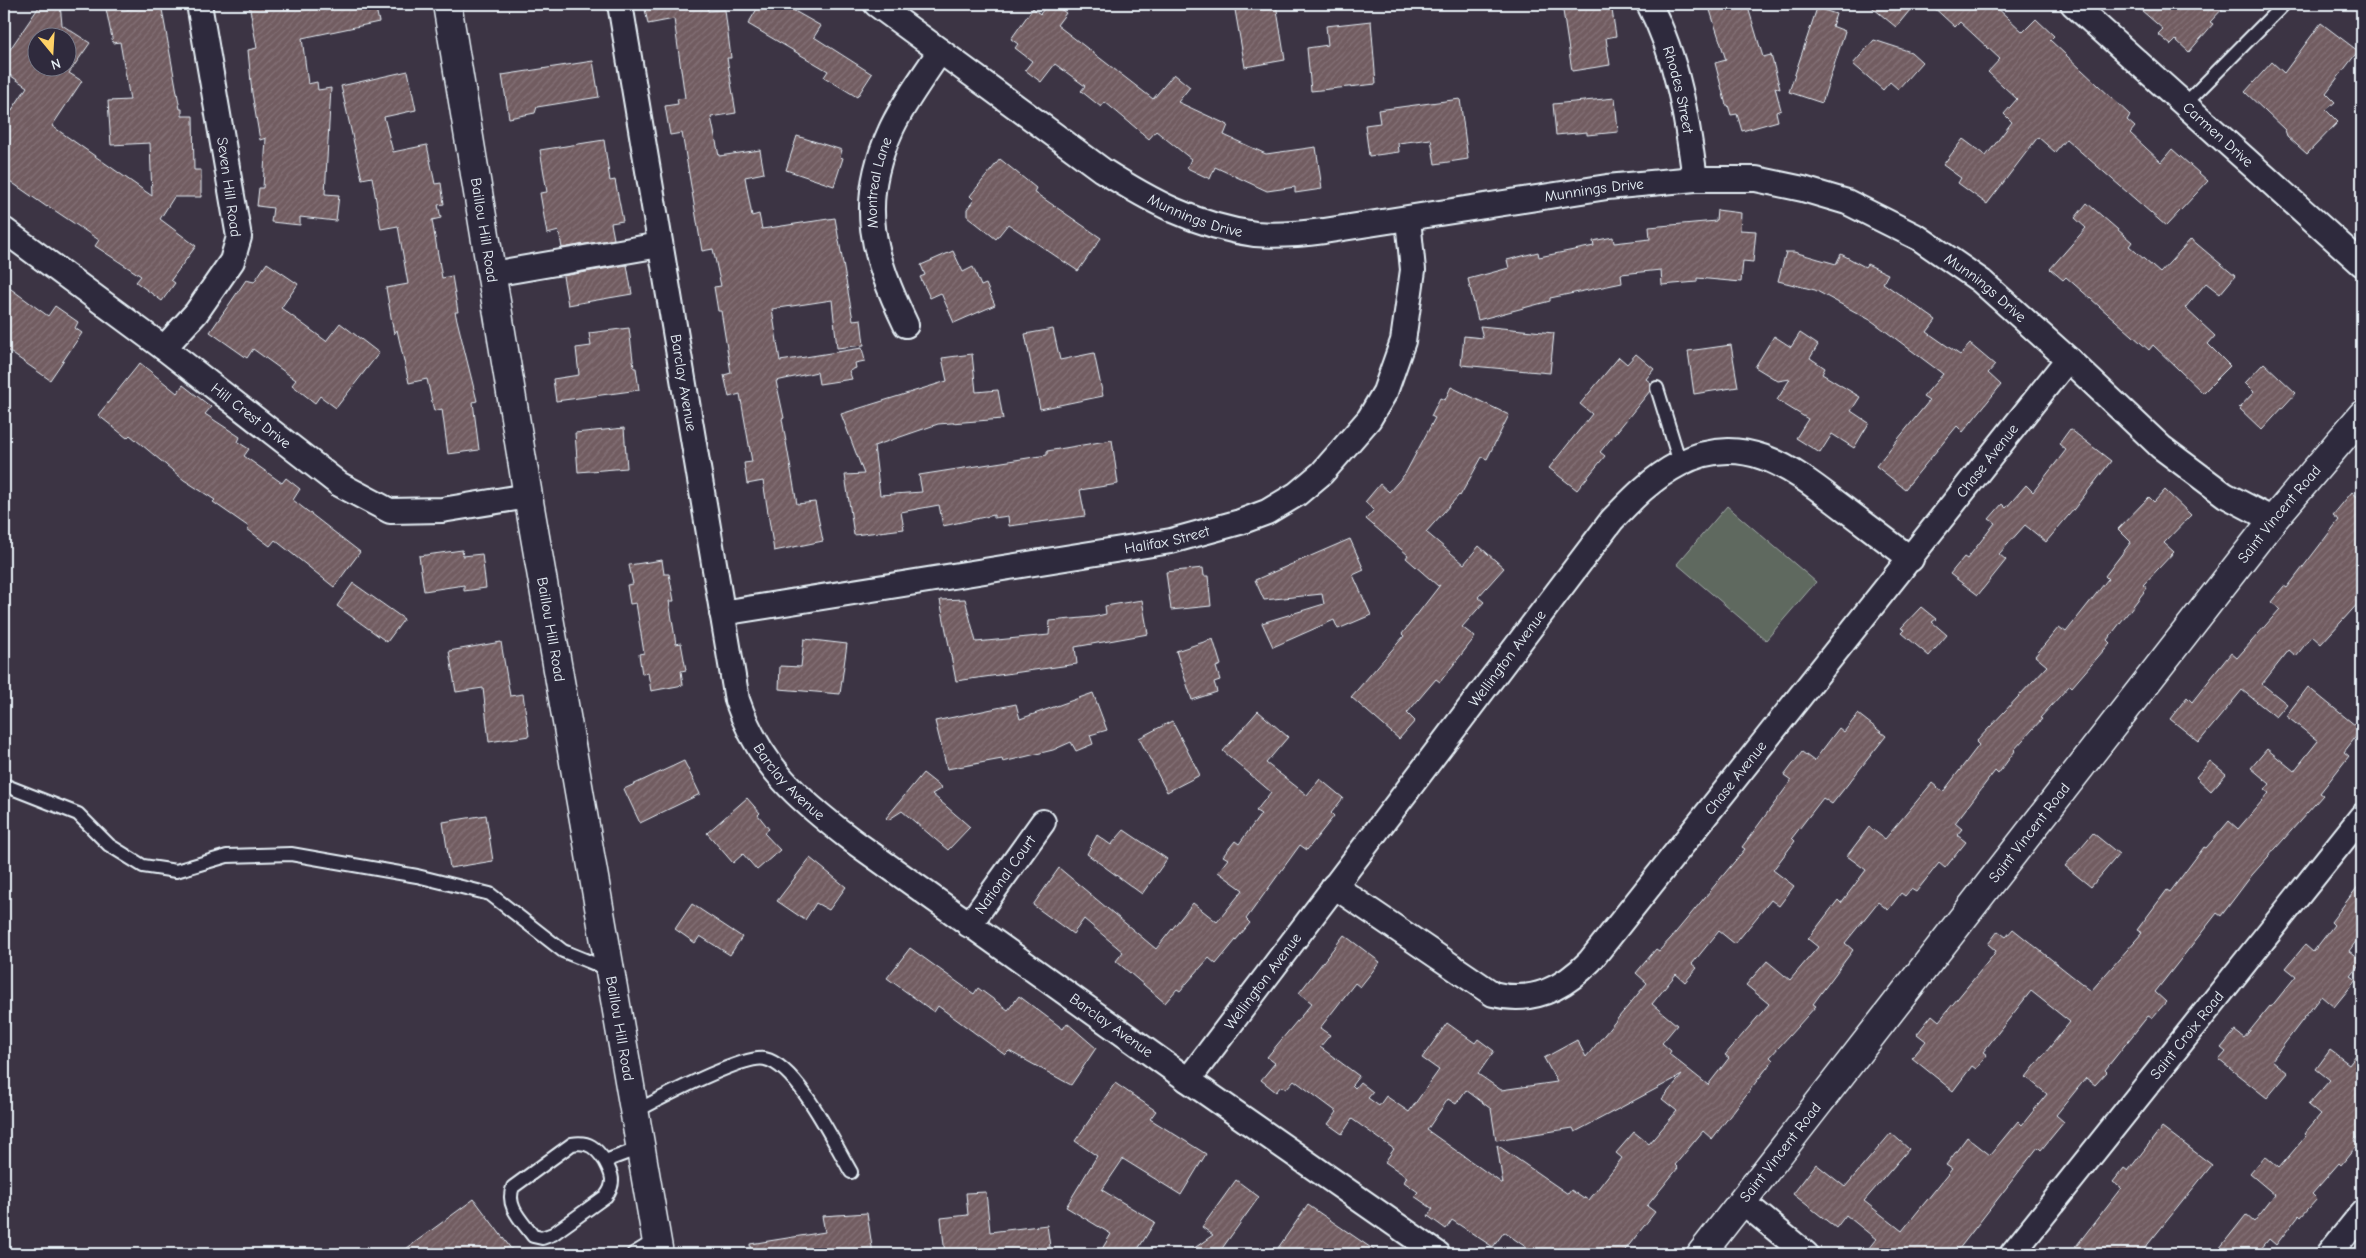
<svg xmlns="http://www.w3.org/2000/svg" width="2366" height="1258" font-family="'Comic Neue',sans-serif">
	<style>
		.pitch { fill: #5e695e; stroke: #a3adab }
		.building { fill: url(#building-hatch); stroke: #e8f1f8; fill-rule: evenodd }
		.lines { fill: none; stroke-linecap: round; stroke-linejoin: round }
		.service-casing { stroke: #e8f1f8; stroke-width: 16 }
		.minor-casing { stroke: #e8f1f8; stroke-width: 28 }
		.tertiary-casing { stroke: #e8f1f8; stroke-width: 31 }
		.secondary-casing { stroke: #e8f1f8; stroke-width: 31 }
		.service { stroke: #2f2a3d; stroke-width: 12 }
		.minor { stroke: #2f2a3d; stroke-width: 24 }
		.tertiary { stroke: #2f2a3d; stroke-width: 28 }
		.secondary { stroke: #2f2a3d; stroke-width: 28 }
		.labels { text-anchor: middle; stroke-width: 5; stroke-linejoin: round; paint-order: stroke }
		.street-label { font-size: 15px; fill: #e8f1f8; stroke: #2f2a3d }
	</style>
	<defs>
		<pattern id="building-hatch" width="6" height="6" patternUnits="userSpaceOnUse" patternTransform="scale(1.25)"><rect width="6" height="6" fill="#715b60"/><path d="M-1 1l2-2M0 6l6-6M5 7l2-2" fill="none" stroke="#857378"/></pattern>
	</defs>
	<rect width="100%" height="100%" fill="#3c3444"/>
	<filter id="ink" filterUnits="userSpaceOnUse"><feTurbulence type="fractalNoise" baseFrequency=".02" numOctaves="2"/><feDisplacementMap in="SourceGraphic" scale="10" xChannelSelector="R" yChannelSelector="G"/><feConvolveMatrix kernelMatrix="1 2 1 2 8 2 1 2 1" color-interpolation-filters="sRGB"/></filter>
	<g filter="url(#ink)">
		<path class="pitch" d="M1727,506L1816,582L1766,640L1677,564Z"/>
		<g class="building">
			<path d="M41,4H60L62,25L90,43L69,73L82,81L52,126L152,196L150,143L111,145L108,101L130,100L120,42L113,43L105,4H126L127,9L161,4L180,109H182V116H193L194,170H201V197H174L160,219L196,246L171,280L175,283L162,301L136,282L141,276L95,246L99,240L48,206L47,207L4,177V122L27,87L4,71V58ZM38,38H68V68H38Z"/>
			<path d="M249,4H375L379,22L302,38L308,84L317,82L318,90L331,88L325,194L339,195L336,221L300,217V225L271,222L273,208L257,206L259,188H263L266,138L260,140L252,93L248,50L257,48Z"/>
			<path d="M644,4H707L708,11L725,10L731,58H727L736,113L711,117L719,156L760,150L764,173L745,177L752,216L759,214L762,229L835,218L853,320L861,319L864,345L837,348L832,300L772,309L780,361L862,348L865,361L855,363L856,368L849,371L852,379L819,384L817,372L776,381L784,418L782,419L797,504L815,502L823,541L774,551L763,481L747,484L744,463L752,462L740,394L729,397L724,375L731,373L721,311H718L714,287L721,286L713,249L702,251L682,133L670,135L665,106L678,104L677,99L685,98L674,19L648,24Z"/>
			<path d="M760,4H782L821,26L814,37L872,74L857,97L824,77L828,71L748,24Z"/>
			<path d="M1048,4H1053L1066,13L1057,25L1153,99L1174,74L1190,87L1178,102L1228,125L1224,135L1266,154L1316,147L1322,189L1295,193V187L1267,191L1215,167L1210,179L1187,168L1191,159L1156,131L1149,139L1105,102L1101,107L1081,91L1085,86L1055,64L1041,82L1025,70L1032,61L1015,48L1018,44L1011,39L1033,8L1040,14Z"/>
			<path d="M1269,4H1276L1285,60L1245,67L1235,10Z"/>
			<path d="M1562,4H1611L1616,36L1606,38L1610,65L1572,71Z"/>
			<path d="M1708,4H1747L1763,57L1771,55L1780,89L1775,87L1781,110L1776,112L1778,121L1742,131L1737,114L1731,115L1728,105H1726L1715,63L1726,60Z"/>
			<path d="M1868,4H1915L1896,27Z"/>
			<path d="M1930,4H1993L2023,32L2036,19L2054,36L2050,40L2130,115L2127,120L2135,127L2130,133L2161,162L2172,149L2208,181L2166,226L2066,139L2055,152L2038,137L1987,204L1958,183L1961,178L1943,165L1963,139L1986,156L2012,122L2004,114L2017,99L1988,72L2000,59L1960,22L1955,27Z"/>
			<path d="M2134,4H2227L2210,22L2213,24L2189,52L2176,40L2171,45L2158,34L2163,29Z"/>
			<path d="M1817,8L1836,14L1832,26L1845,31L1822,103L1789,92Z"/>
			<path d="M1371,21L1376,84L1311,91L1307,48L1328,45L1326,26Z"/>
			<path d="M2321,23L2358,51L2326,93L2335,102L2326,110L2338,122L2307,154L2287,136L2285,130L2245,92L2272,62L2284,73Z"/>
			<path d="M1874,40L1911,52L1922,62L1898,89L1890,82L1883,90L1853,64Z"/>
			<path d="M593,61L599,97L537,107L535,113L509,118L502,75Z"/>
			<path d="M408,71L416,110L384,117L393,152L427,145L435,184L441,183L444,204L438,205L441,218L432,220L442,278L452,276L458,312H455L477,401L473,402L479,450L448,454L442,409L434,411L427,379L409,383L397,330L394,334L386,288L408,284L398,226L381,229L372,177L362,179L341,86Z"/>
			<path d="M1615,98L1618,132L1587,135V132L1556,135L1553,104Z"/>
			<path d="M1460,99L1468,159L1435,164L1431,139L1398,143L1399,152L1369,156L1365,125L1380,123L1378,110Z"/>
			<path d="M797,136L842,150L840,157L843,158L834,186L786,170Z"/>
			<path d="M604,140L610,181L615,180L623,221L611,223L614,239L562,248L559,231L547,234L540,193L547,192L540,150Z"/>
			<path d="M1000,159L1036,188L1034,192L1101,238L1078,271L1008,224L996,239L967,216V209L974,200L970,196Z"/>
			<path d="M2087,203L2132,242L2129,246L2160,273L2191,239L2235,276L2220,294L2206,283L2185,308L2215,336L2208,344L2230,366L2203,393L2153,345L2149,350L2066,277L2063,280L2050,269L2086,228L2075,218Z"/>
			<path d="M1717,210L1741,213L1740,230L1756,231L1753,262L1743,261L1741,282L1697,278V282L1662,285L1661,270L1621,274L1622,283L1550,298V301L1478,320L1468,279L1509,268L1507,260L1538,252L1539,257L1594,246L1593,241L1613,237L1614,243L1650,239L1649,227L1716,221Z"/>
			<path d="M953,251L963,272L973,267L981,286L986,284L995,305L954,323L941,293L930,298L920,277L925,275L921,265Z"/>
			<path d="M1786,252H1794L1836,264L1841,254L1865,267L1867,264L1888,274L1883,283L1936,320L1927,332L1960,355L1970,344L1995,365L1988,373L2001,385L1963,432L1957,426L1905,489L1876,466L1929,401L1923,397L1943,374L1872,321L1815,290L1778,281Z"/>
			<path d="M267,263L298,284L281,308L326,341L340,323L379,353L336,408L320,396L315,403L292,385L296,380L253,349L247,358L210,332L246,280L254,282Z"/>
			<path d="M627,265L632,294L568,305L563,276Z"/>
			<path d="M4,284L48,316L55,306L78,322L75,328L82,333L50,380L4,348Z"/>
			<path d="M1480,326L1554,333L1550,373L1461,365L1464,336L1483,338Z"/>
			<path d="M629,328L634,368H636L639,390L556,401L553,379L579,375L576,348L591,346L589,333Z"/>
			<path d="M1053,329L1060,360L1094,353L1103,396L1040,409L1025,334Z"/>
			<path d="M1800,333L1818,345L1810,358L1825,368L1822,374L1860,397L1851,411L1869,423L1854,448L1832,434L1820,453L1796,438L1808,419L1777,400L1790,379L1778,381L1755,367L1774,336L1791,347Z"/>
			<path d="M1731,345L1738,387L1694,394L1688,351Z"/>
			<path d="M972,354L976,392L998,390L1003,419L938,424L874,446L880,495L922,492L919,475L1047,455V451L1112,440L1118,484L1080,490L1085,516L1009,526L1008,516L994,518V515L943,526L939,505L901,512L904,529L854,535L845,475L864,474L841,414L947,381L942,358Z"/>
			<path d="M1636,354L1654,369L1646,379L1651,383L1650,391L1600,452L1605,456L1577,490L1549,468L1592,414L1580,404L1619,357L1627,364Z"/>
			<path d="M140,363L177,393L183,385L211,407L205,414L240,437L238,442L249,449L244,456L282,483L286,478L300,489L293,500L360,552L334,587L275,540L270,546L247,529L249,527L213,502L215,500L184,480L130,435L127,438L98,415Z"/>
			<path d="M2264,363L2296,393L2262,430L2239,408L2254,392L2245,383Z"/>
			<path d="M1451,387L1509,415L1487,459L1482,457L1460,496L1459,495L1426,532L1464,564L1479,546L1504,568L1478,597L1484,602L1462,627L1475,637L1440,682L1436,679L1407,713L1415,721L1399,739L1351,697L1404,636L1402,634L1440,585L1438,586L1406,558L1408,555L1366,519L1374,510L1365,502L1380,484L1389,492L1405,474L1435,418L1431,416L1440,398L1445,400Z"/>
			<path d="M624,428L627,468L578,472L575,433Z"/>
			<path d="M2070,429L2111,461L2074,509L2046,542L2025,525L1999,554L2006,560L1978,595L1950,574L1964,557L1967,559L1995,523L1989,519L2002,504L2006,508L2026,485L2033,492L2066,450L2059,444Z"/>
			<path d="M2165,490L2191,515L2164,543L2174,552L2143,585L2147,588L2107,640L2110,643L2072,687L2070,685L2040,718L2042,719L2014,750L2015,751L1998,774L1995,771L1955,823L1962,829L1957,835L1966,842L1945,868L1939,863L1916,892L1911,889L1905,896L1901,893L1888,910L1878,902L1845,943L1853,950L1813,1004L1816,1006L1770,1057L1773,1060L1712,1139L1703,1131L1675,1165L1678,1168L1647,1206L1655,1212L1622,1254H1536L1504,1232L1493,1247L1452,1220L1446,1229L1428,1216L1433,1209L1414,1196L1418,1192L1404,1182L1407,1177L1385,1162L1394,1149L1352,1119L1342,1134L1328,1124L1337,1112L1294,1080L1286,1089L1281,1086L1276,1092L1261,1080L1275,1063L1267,1057L1312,1003L1299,993L1344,935L1380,962L1360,987L1355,983L1320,1028L1330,1035L1320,1047L1359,1076L1352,1085L1355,1088L1360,1082L1373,1092L1368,1098L1379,1106L1386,1096L1409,1112L1439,1070L1422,1058L1447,1023L1475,1043L1478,1039L1494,1051L1478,1074L1501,1090L1557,1082L1544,1058L1577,1040L1586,1057L1647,983L1636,973L1656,949L1659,951L1671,938L1745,849L1742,847L1791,781L1784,776L1802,752L1814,761L1839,728L1844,732L1858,714L1886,736L1832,804L1823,798L1792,838L1795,841L1773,870L1794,886L1779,906L1771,900L1735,944L1719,931L1692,964L1697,968L1685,982L1676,974L1652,1004L1677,1025L1662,1043L1671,1051L1669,1054L1708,1085L1729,1058L1725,1055L1769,1004L1746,985L1767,961L1790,980L1818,947L1808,939L1838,900L1841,903L1866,870L1847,856L1869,827L1885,839L1932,783L1943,792L1979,745L1976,742L2047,666L2035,656L2059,627L2066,632L2108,579L2105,576L2131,542L2118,529L2149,497L2154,502ZM1682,1075L1662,1099L1677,1111L1649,1144L1634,1132L1616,1153L1622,1158L1589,1200L1585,1197L1584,1199L1571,1190L1568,1194L1497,1145L1503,1184L1427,1130L1448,1099L1456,1104L1466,1090L1491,1109L1496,1140L1573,1128L1575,1132Z"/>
			<path d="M2352,492L2362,501V599L2321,644L2312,636L2296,656L2289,650L2262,684L2287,704L2276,717L2242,690L2199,742L2170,719L2187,697L2192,702L2231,653L2237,658L2280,609L2271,602L2284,586L2287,588L2339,520L2333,515Z"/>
			<path d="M1350,539L1364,570L1353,575L1371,615L1338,629L1334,620L1273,647L1262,623L1324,604L1322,594L1264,600L1255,580Z"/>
			<path d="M462,550L463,556L482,554L486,588L464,591V585L424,591L419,556Z"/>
			<path d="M662,560L664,574H669L674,601H669L676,644L681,643L686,670L681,671L683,685L651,691L648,673L642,674L639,654L644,653L636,603L630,604L627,585L633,584L629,565Z"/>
			<path d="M1203,568L1204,576H1208L1211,606L1171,610L1166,572Z"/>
			<path d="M353,583L404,619L387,642L337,606Z"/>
			<path d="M965,599L976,642L1049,635L1050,621L1093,617L1106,614L1105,606L1142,600L1148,634L1075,647L1077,664L956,681L940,600Z"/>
			<path d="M1921,607L1936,619L1932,622L1947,635L1929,656L1902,633L1905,630L1901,628Z"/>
			<path d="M804,639L847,644L840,694L779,689L780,666L801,667Z"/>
			<path d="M1213,639L1221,665L1216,667L1220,680L1214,682L1217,692L1192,700L1176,651Z"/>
			<path d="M501,642L510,696L523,694L529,736L489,742L483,688L456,692L449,651Z"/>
			<path d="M2308,687L2361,730L2344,752L2349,756L2320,793L2323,795L2252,875L2221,916L2217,913L2155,992L2166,1002L2152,1018L2148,1016L2105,1070L2107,1072L2095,1085L2086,1078L2056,1115L2064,1122L2041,1150L2038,1147L1955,1254H1864L1876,1239L1846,1215L1836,1228L1793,1194L1816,1164L1845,1187L1891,1133L1909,1149L1864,1201L1902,1231L1952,1169L1946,1165L1967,1137L1990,1155L2018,1121L2022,1125L2047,1094L2026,1077L2070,1022L2031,991L1983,1052L1987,1055L1976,1069L1972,1066L1953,1091L1912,1058L1926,1041L1917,1034L1932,1015L1939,1021L1991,958L1996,951L1988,944L1998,931L2006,937L2013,929L2091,991L2142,933L2137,930L2167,890L2170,892L2204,847L2206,848L2229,821L2238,829L2269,793L2265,790L2270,784L2251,768L2267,749L2294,771L2318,741L2286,716Z"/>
			<path d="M1093,693L1107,730L1090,735L1093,744L1076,751L1071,742L1053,750L1003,762L1002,759L947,769L935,721L1016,704L1020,719Z"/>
			<path d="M1258,711L1288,737L1266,763L1307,795L1320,779L1343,798L1331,813L1334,816L1307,850L1300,845L1246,919L1250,923L1216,964L1209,958L1180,991L1177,989L1165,1003L1116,961L1123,952L1084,919L1073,934L1033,905L1059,868L1156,949L1193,903L1217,922L1243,890L1218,872L1228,859L1223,856L1235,841L1239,844L1261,814L1256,811L1271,792L1223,751Z"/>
			<path d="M1172,721L1200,775L1167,792L1139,738Z"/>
			<path d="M684,761L700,794L640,823L624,789Z"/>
			<path d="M2210,761L2226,774L2211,791L2196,777Z"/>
			<path d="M923,773L942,788L932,794L970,827L948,850L902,811L888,820L886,818Z"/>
			<path d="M747,798L760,813L758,815L769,829L764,833L780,850L757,870L743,854L733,863L707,833Z"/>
			<path d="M486,815L493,861L450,868L443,822Z"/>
			<path d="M1124,830L1167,859L1142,894L1087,854L1097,835L1111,845Z"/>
			<path d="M2093,833L2119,854L2091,887L2065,866Z"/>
			<path d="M810,858L846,887L829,910L816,903L805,920L777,901Z"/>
			<path d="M2362,881V933L2349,951L2362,961L2350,976L2356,980L2334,1007L2321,996L2272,1060L2288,1073L2267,1098L2219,1060L2226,1052L2221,1048L2235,1031L2244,1038L2270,1006L2271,1007L2296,976L2286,968L2305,945L2313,952L2334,925L2331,922Z"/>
			<path d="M692,904L742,937L730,955L700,936L695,943L675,929Z"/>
			<path d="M910,948L974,994L978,988L1008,1010L1019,996L1063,1029L1067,1023L1096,1048L1071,1085L1009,1051L1005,1055L938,1006L934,1012L887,978Z"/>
			<path d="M2362,1047V1131L2354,1141L2358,1144L2341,1165L2339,1163L2312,1194L2317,1199L2301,1217L2299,1215L2276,1245L2269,1239L2257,1254H2215L2246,1215L2254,1222L2275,1195L2250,1174L2265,1156L2279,1168L2306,1136L2304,1134L2320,1115L2308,1105L2330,1080L2316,1069L2330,1050L2349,1064Z"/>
			<path d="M1115,1083L1156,1111L1150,1119L1206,1154L1181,1195L1123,1159L1102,1190L1155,1222L1135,1254H1099L1111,1234L1066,1207L1097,1156L1075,1141Z"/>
			<path d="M2162,1127L2212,1165L2140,1254H2070L2121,1188L2113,1182L2124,1168L2128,1171Z"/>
			<path d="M1236,1180L1259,1197L1218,1254H1186L1213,1235L1202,1227Z"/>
			<path d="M986,1192L990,1232L1047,1225L1051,1254H945L941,1218L968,1215L966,1193Z"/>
			<path d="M474,1199L515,1254H399Z"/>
			<path d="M1308,1205L1380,1254H1287L1278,1248Z"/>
			<path d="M867,1213L873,1254H751L750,1244L825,1232L822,1216Z"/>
		</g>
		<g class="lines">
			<defs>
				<g id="service">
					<path d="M2186,103L2284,4"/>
					<path d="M1657,388L1680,463"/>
					<path d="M4,785L78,814L109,845L143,866L176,871L227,856L291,854L417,876L490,894L563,951L610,970"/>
					<path d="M634,1112C658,1100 743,1054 765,1059C798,1066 834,1143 851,1172"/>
					<path d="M605,1161C596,1148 589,1141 572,1144L513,1187C505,1206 522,1221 533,1236L542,1238L553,1234L606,1196C616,1183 612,1174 605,1161L640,1148"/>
					<path d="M633,1254L656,1240"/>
				</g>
				<g id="minor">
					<path id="s1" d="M620,4L737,700C760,767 799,800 853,841L1188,1080L1438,1254"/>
					<path id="s2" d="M876,4L1102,170C1149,200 1198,227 1255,234C1278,236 1301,234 1324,231L1607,187L1695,179H1756L1803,189L1847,202L1919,238L1981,281L2068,359L2161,447L2225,495L2273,520"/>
					<path id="s3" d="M1649,4C1678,59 1687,119 1695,179"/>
					<path id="s4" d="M2073,4L2362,264"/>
					<path id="s5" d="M4,230L164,348L339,484L390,511L442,510L528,496"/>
					<path d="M492,274L660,245"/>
					<path id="s6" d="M906,325C873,256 857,205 890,132C901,106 924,76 940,51"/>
					<path d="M164,348L196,313L232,261L239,237L199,4"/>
					<path id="s7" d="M722,613L1171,541L1240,522L1267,512L1297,494L1322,473L1369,419L1385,392L1403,341L1413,270L1408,219"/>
					<path id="s8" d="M1334,886L1493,994C1532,1004 1563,989 1590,961L2068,359"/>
					<path id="s9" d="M969,925L1043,822"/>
					<path id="s10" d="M1188,1080L1612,520C1632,499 1652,478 1679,464C1741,431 1789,466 1837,503C1862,522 1886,540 1911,559"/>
					<path d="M1743,1202L1806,1254"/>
					<path id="s11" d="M2012,1254L2362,816"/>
					<path d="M2329,1254L2362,1213"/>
				</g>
				<g id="tertiary">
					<path id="s12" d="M1701,1254L2273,520L2362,415"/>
				</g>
				<g id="secondary">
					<path id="s13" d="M447,4L528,496L659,1254"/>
				</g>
			</defs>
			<use href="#service" class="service-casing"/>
			<use href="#minor" class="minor-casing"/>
			<use href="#tertiary" class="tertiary-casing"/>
			<use href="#secondary" class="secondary-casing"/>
			<use href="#service" class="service"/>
			<use href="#minor" class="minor"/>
			<use href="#tertiary" class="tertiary"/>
			<use href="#secondary" class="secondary"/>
		</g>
	</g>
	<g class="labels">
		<g class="street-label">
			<text dy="5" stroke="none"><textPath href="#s3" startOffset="91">Rhodes Street</textPath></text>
			<text dy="5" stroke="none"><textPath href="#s4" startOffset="195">Carmen Drive</textPath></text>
			<text dy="5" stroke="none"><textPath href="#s6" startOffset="149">Montreal Lane</textPath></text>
			<text transform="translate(229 187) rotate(82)" y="5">Seven Hill Road</text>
			<text dy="5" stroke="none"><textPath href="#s2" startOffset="790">Munnings Drive</textPath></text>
			<text dy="5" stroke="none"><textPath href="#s2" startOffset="385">Munnings Drive</textPath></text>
			<text dy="5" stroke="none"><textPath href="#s13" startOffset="229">Baillou Hill Road</textPath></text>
			<text dy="5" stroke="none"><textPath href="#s2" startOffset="1210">Munnings Drive</textPath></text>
			<text dy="5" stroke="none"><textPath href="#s1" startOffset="384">Barclay Avenue</textPath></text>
			<text dy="5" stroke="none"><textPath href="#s5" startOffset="309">Hill Crest Drive</textPath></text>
			<text dy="5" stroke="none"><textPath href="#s8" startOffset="939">Chase Avenue</textPath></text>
			<text dy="5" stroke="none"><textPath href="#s12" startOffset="939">Saint Vincent Road</textPath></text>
			<text dy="5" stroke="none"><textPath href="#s7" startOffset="451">Halifax Street</textPath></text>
			<text dy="5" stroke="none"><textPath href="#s13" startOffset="634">Baillou Hill Road</textPath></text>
			<text dy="5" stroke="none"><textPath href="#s10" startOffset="529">Wellington Avenue</textPath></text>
			<text dy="5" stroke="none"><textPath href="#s8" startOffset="534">Chase Avenue</textPath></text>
			<text dy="5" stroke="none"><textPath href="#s1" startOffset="804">Barclay Avenue</textPath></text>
			<text dy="5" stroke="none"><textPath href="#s12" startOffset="534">Saint Vincent Road</textPath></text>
			<text dy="5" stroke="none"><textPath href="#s9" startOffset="62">National Court</textPath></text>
			<text dy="5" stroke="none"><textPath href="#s10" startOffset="124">Wellington Avenue</textPath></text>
			<text dy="5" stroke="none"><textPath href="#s1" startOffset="1209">Barclay Avenue</textPath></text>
			<text dy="5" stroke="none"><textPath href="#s13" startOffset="1039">Baillou Hill Road</textPath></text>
			<text dy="5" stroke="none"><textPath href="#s11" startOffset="280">Saint Croix Road</textPath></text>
			<text dy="5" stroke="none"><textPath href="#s12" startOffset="129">Saint Vincent Road</textPath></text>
		</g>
	</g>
	<rect width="2366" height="1258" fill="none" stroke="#2f2a3d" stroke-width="20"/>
	<rect x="10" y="10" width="2346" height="1238" fill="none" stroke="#e8f1f8" stroke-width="2" filter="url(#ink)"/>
	<g transform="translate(52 52) rotate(162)"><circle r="24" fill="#2f2a3d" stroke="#797a88"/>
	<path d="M0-4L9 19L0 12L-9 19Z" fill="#ffd166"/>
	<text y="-8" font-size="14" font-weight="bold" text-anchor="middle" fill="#e8f1f8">N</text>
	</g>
</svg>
